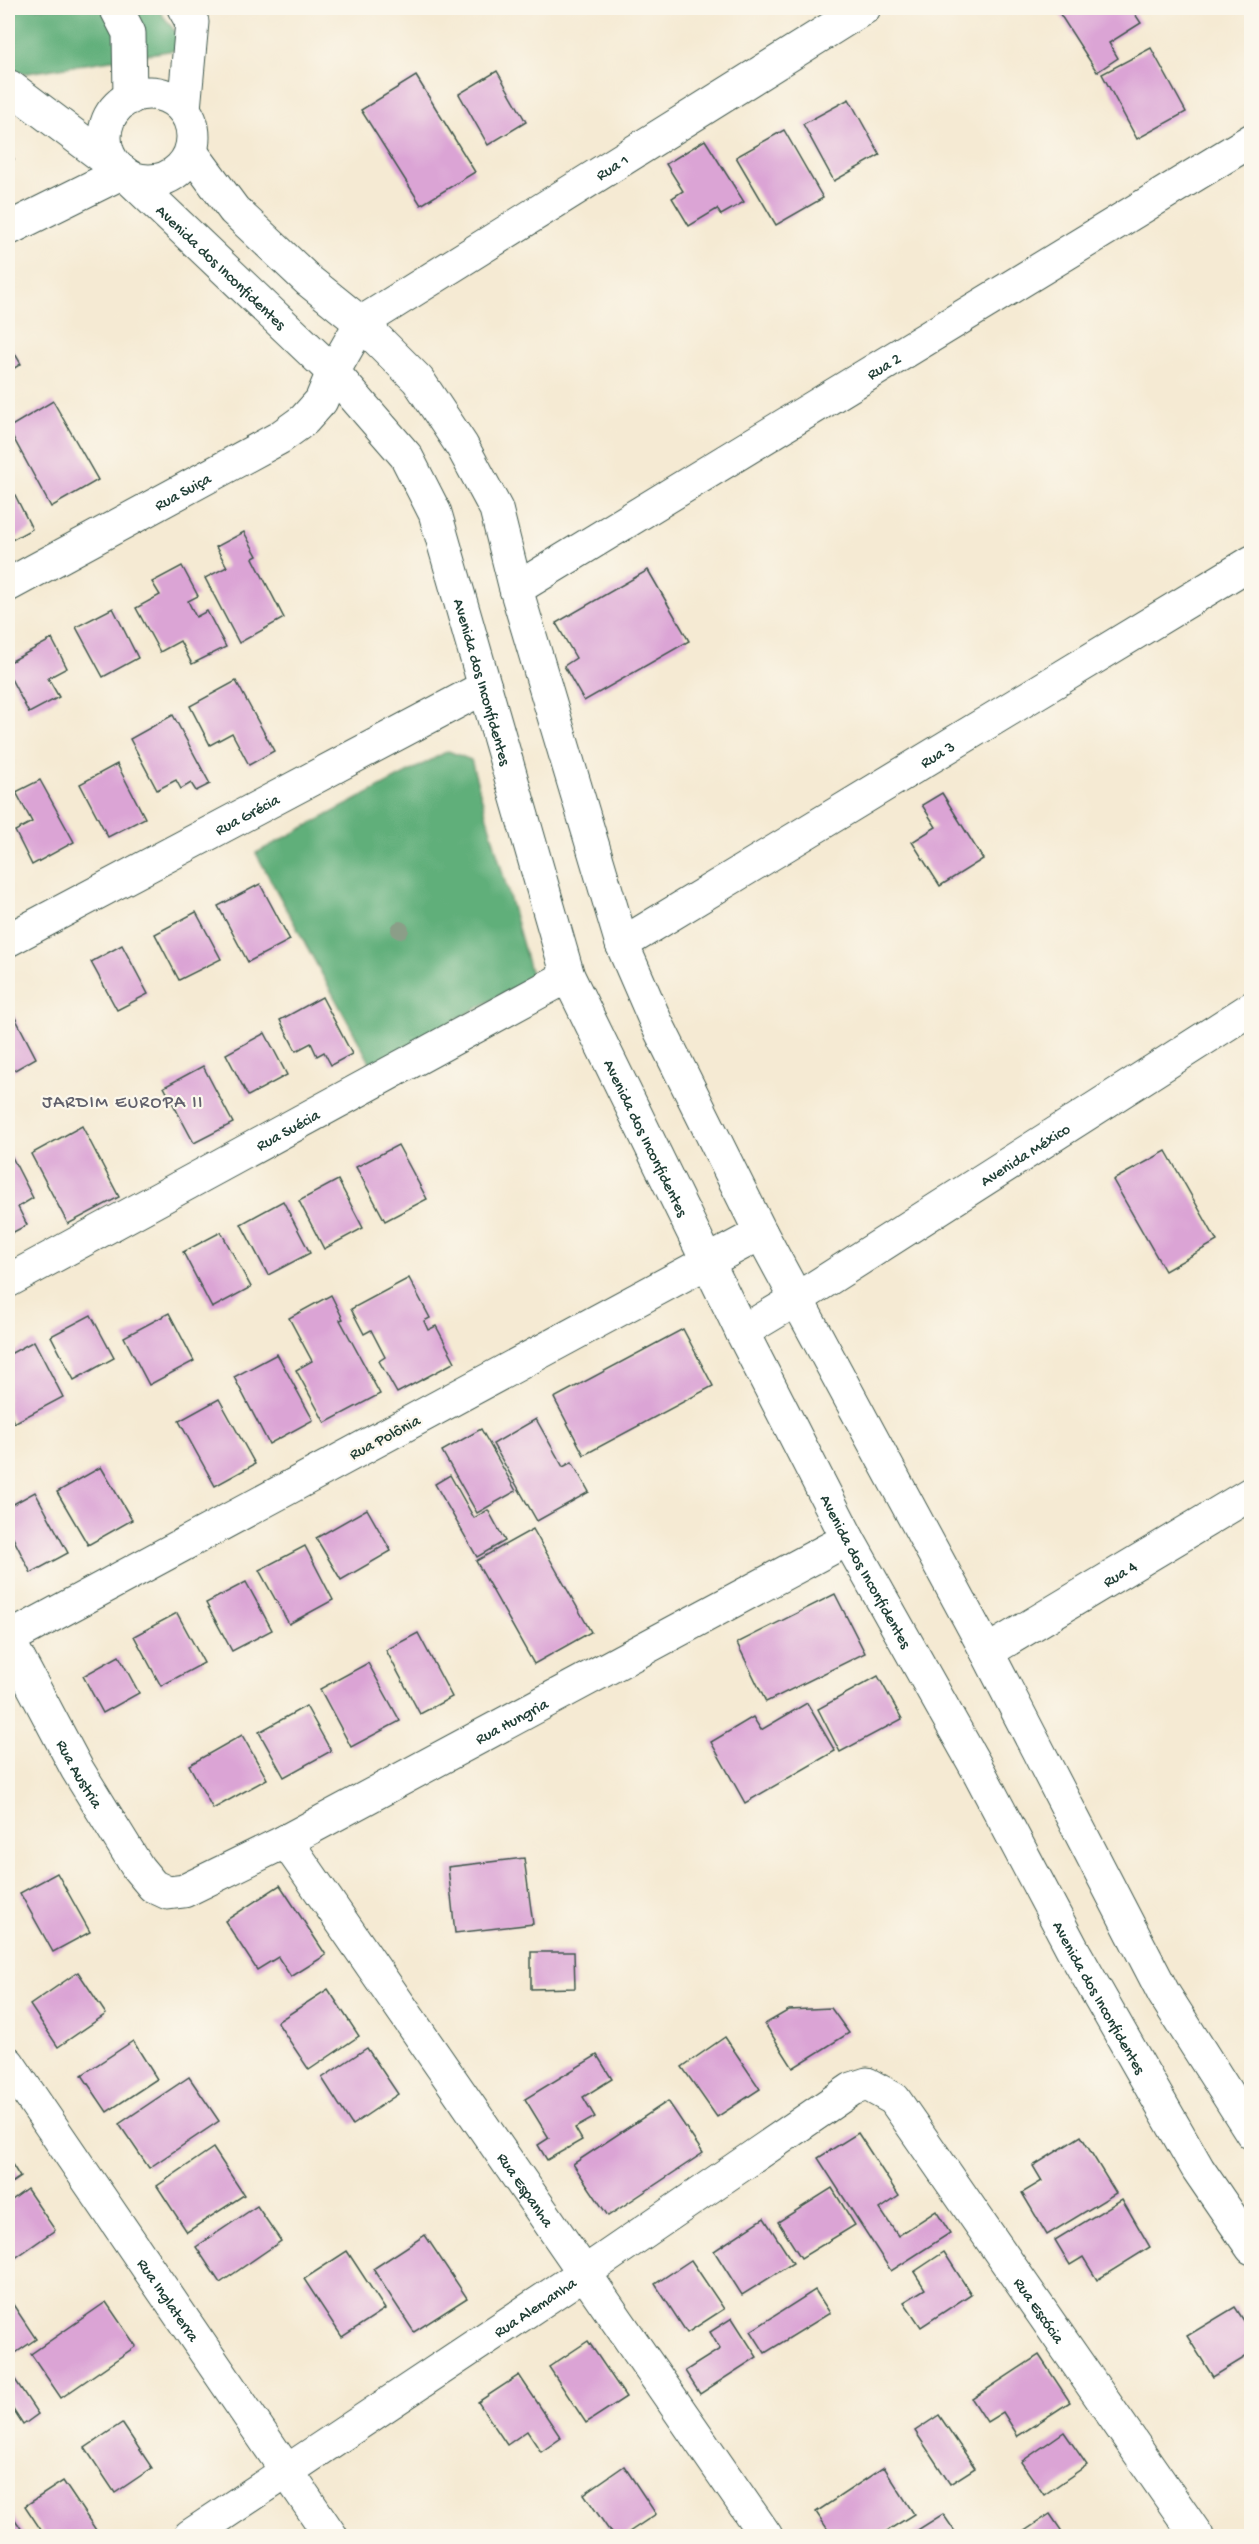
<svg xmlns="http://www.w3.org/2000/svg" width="1259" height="2544" font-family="'Gochi Hand',sans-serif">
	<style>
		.forest { fill: #61af7a; stroke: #407657; stroke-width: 1.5 }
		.building { fill: #dba4d5 }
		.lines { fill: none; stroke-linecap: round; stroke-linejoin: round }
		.minor-casing { stroke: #3f574c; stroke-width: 35 }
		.minor { stroke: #fff; stroke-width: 33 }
		.tree { fill: #8b9e88 }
		.labels { text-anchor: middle; stroke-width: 4.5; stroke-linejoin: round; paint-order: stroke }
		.street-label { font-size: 16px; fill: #1f3d34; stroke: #fbf7ec }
		.neighbourhood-label { font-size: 18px; letter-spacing: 1.5px; fill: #61616c; stroke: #fbf7ec }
	</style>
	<rect width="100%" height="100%" fill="#fbf7ec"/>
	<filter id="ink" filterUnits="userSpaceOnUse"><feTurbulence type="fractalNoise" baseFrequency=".0167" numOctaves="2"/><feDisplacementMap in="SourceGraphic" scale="12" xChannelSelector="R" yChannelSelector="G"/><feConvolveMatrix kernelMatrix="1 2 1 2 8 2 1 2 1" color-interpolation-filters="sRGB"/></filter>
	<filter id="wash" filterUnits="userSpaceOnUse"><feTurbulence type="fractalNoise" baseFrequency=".008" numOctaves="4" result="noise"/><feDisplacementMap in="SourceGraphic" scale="24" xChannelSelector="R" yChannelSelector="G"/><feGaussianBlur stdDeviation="1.35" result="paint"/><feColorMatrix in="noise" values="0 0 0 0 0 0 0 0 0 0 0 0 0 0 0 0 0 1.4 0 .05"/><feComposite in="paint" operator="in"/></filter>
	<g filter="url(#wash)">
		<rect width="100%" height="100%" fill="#f5ead3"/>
		<g class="forest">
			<path d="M8,8H157L188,48L8,76Z"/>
			<path d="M448,751L471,760L532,978L372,1066L256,853Z"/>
		</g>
		<g id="blocks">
			<g class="building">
				<path d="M1056,8H1131L1141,23L1109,43L1118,58L1097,72Z"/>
				<path d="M1151,48L1186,112L1137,139L1102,74Z"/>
				<path d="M497,71L526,122L488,145L459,94Z"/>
				<path d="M416,76L475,172L421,205L361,110Z"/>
				<path d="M849,99L880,155L834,181L803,124Z"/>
				<path d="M784,130L823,198L776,225L736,157Z"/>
				<path d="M705,140L744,202L721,215L717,209L689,226L672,198L683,191L666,164Z"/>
				<path d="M8,155L14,159L8,169Z"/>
				<path d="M8,342L21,364L8,372Z"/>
				<path d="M53,401L98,480L51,507L8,428Z"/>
				<path d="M8,481L32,529L8,542Z"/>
				<path d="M244,532L257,556L253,558L284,618L239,643L205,578L227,567L216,547Z"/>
				<path d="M182,566L198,596L188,601L196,617L207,611L226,647L192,664L180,641L160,652L136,608L160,595L152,582Z"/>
				<path d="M648,570L689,641L584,701L564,666L576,658L556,623Z"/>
				<path d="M113,608L138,658L103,677L76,627Z"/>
				<path d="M52,639L67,668L48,678L59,697L29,713L8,673V663Z"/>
				<path d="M236,681L274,751L249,765L232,733L210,745L190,706Z"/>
				<path d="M173,715L210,784L196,791L191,783L181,789L176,780L157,790L130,739Z"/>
				<path d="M8,746L13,757L8,760Z"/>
				<path d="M117,764L145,818L108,837L80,784Z"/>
				<path d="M40,780L74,842L32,865L15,831L32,822L16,792Z"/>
				<path d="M942,793L983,859L940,886L912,842L936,827L922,805Z"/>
				<path d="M260,884L290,940L248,962L218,906Z"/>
				<path d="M196,912L221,959L179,980L155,934Z"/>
				<path d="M122,945L148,994L117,1010L91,962Z"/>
				<path d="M322,997L352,1054L331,1065L324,1052L317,1056L311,1043L296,1051L280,1020Z"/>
				<path d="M8,1004L36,1058L8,1074Z"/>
				<path d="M265,1033L287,1075L248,1096L226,1054Z"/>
				<path d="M203,1066L233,1123L194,1143L164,1087Z"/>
				<path d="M82,1126L119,1197L68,1224L31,1154Z"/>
				<path d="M398,1145L427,1199L385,1221L356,1167Z"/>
				<path d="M1166,1151L1217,1241L1165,1271L1113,1180Z"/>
				<path d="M12,1157L33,1198L18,1207L27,1225L8,1235V1160Z"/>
				<path d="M338,1180L363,1228L324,1249L299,1201Z"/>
				<path d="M283,1201L310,1253L268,1275L241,1224Z"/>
				<path d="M221,1232L251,1287L212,1308L183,1252Z"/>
				<path d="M409,1278L430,1318L424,1321L428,1330L436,1326L455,1362L397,1393L379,1361L385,1357L371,1330L364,1334L351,1309Z"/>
				<path d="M331,1295L343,1319L340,1320L380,1394L325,1423L296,1370L312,1361L289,1318Z"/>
				<path d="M169,1313L194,1361L149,1385L124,1337Z"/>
				<path d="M91,1315L114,1358L74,1380L51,1336Z"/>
				<path d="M683,1329L713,1386L584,1455L554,1398Z"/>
				<path d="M34,1341L63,1397L14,1423L8,1410V1355Z"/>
				<path d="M277,1354L313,1420L269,1444L234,1377Z"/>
				<path d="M219,1399L255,1464L215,1486L179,1421Z"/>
				<path d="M536,1419L563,1467L572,1462L589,1492L537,1521L493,1444Z"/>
				<path d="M481,1429L516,1491L477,1513L442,1451Z"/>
				<path d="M101,1467L132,1520L88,1545L57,1492Z"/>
				<path d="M450,1475L474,1518L488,1510L505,1541L477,1557L435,1484Z"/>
				<path d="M35,1492L68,1553L31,1573L8,1528V1507Z"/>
				<path d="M367,1509L391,1551L341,1580L316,1538Z"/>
				<path d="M533,1529L591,1632L534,1664L476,1561Z"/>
				<path d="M305,1546L333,1600L289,1624L259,1570Z"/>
				<path d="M246,1582L272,1630L232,1651L206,1603Z"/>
				<path d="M835,1594L865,1653L766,1702L737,1643Z"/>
				<path d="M177,1613L204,1663L161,1686L134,1636Z"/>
				<path d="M418,1633L452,1697L420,1714L386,1650Z"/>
				<path d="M119,1656L139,1693L103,1713L83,1676Z"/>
				<path d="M368,1663L400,1721L351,1747L320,1689Z"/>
				<path d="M878,1676L902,1719L840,1752L818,1709Z"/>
				<path d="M807,1703L835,1751L745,1803L711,1742L753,1717L761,1730Z"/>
				<path d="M306,1706L331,1751L284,1777L259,1732Z"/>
				<path d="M242,1735L267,1779L213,1809L189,1765Z"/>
				<path d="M524,1858L533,1924L455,1933L448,1867Z"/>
				<path d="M57,1873L90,1932L53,1952L20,1893Z"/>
				<path d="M280,1885L326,1955L291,1977L278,1957L257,1970L225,1921Z"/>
				<path d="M531,1952H574L575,1988L531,1989Z"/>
				<path d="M78,1972L106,2014L58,2047L30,2005Z"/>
				<path d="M328,1989L359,2036L309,2070L277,2022Z"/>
				<path d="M831,2008L849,2033L793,2068L765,2024L789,2010Z"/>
				<path d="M725,2037L760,2089L717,2117L682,2067Z"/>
				<path d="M133,2041L157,2079L107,2112L82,2075Z"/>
				<path d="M367,2048L398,2094L352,2125L322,2078Z"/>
				<path d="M597,2055L612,2079L583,2097L595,2117L575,2128L582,2140L547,2160L538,2145L549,2138L525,2099Z"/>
				<path d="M189,2077L219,2121L149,2168L119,2124Z"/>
				<path d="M668,2101L703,2153L608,2216L573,2164Z"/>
				<path d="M858,2133L899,2196L880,2209L898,2236L936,2211L950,2233L891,2271L818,2158Z"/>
				<path d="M1081,2136L1116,2193L1047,2235L1022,2193L1042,2181L1033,2166Z"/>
				<path d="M213,2148L244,2195L187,2232L157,2186Z"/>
				<path d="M8,2158L20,2177L8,2185Z"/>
				<path d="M832,2188L855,2225L801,2258L778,2222Z"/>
				<path d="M27,2189L55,2230L8,2263V2203Z"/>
				<path d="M1122,2199L1150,2247L1097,2280L1083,2257L1070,2265L1055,2240Z"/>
				<path d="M257,2206L281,2241L220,2283L196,2247Z"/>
				<path d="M764,2218L793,2263L742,2295L714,2251Z"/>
				<path d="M425,2235L467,2298L414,2332L373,2269Z"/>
				<path d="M347,2251L385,2309L342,2337L304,2279Z"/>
				<path d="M944,2252L971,2294L921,2327L904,2302L925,2289L914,2272Z"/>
				<path d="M691,2260L724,2309L687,2333L655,2284Z"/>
				<path d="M815,2290L830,2313L765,2353L751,2331Z"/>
				<path d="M8,2297L36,2339L8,2358Z"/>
				<path d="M106,2302L136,2346L61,2398L31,2354Z"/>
				<path d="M1235,2307L1252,2333V2353L1213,2377L1187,2336Z"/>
				<path d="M732,2318L757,2357L700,2394L685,2371L720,2349L710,2332Z"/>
				<path d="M588,2341L626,2397L586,2423L549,2367Z"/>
				<path d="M1039,2355L1070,2402L1018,2436L1003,2412L987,2422L972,2399Z"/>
				<path d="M8,2369L38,2414L23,2425L8,2402Z"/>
				<path d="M519,2375L561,2438L541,2452L527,2431L507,2445L478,2402Z"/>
				<path d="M939,2415L975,2468L950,2484L915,2431Z"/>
				<path d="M122,2423L152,2468L115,2493L85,2448Z"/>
				<path d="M1064,2432L1087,2465L1044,2495L1021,2462Z"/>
				<path d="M624,2466L656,2514L623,2536H613L584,2494Z"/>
				<path d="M884,2467L914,2514L879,2536H832L816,2512Z"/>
				<path d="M63,2481L100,2536H45L25,2506Z"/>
				<path d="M10,2512L26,2536H8V2514Z"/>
				<path d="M943,2514L958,2536H908Z"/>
				<path d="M1050,2514L1065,2536H1017Z"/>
			</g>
		</g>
	</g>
	<g filter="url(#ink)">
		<use href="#blocks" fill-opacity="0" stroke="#3f574c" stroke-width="1.5"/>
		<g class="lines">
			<defs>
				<g id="minor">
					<path d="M116,8L129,33L130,98"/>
					<path id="s1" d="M10,87L123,172L333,372L406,456L435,513L568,976L742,1332L848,1539L979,1772L1073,1950L1198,2169L1252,2248"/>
					<circle cx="149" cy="137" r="44"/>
					<path d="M184,109L192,22L184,8"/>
					<path d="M191,152L234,210L309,281L361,323L418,380L462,446L496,509L516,589L622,944L655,1020L761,1233L987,1652L1164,1994L1252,2133"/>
					<path d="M8,229L123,172"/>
					<path id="s2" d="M8,585L279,438L304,420L321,401L333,372L361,323L864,8"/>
					<path id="s3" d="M516,589L1252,140"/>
					<path id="s4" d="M8,940L485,687"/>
					<path id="s5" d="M622,944L1252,562"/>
					<path id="s6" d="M761,1233L8,1639L77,1769L138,1868L153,1886L168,1893L184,1891L286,1841L848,1539"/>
					<path id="s7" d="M8,1281L568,976"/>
					<path id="s8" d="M742,1332L797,1299L1252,1008"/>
					<path id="s9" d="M987,1652L1252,1493"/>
					<path id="s10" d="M286,1841L766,2536"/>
					<path id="s11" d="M8,2063L331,2536"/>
					<path id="s12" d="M190,2536L584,2273L852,2089L867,2084L894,2099L1197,2536"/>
				</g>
			</defs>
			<use href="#minor" class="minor-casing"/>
			<use href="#minor" class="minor"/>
		</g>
		<circle class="tree" cx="400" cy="930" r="9"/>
	</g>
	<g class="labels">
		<g class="street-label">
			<text dy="6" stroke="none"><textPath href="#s2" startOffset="748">Rua 1</textPath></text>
			<text dy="6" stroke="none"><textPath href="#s1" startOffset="278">Avenida dos Inconfidentes</textPath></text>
			<text dy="6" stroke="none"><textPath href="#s3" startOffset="430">Rua 2</textPath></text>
			<text dy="6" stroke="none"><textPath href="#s2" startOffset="198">Rua Suiça</textPath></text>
			<text dy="6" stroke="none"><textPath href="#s1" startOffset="782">Avenida dos Inconfidentes</textPath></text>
			<text dy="6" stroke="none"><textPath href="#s5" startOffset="368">Rua 3</textPath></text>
			<text dy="6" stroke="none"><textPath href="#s4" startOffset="270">Rua Grécia</textPath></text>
			<text dy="6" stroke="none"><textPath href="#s7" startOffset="318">Rua Suécia</textPath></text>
			<text dy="6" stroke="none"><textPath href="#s1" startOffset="1268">Avenida dos Inconfidentes</textPath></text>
			<text dy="6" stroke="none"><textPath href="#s8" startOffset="334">Avenida México</textPath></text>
			<text transform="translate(384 1436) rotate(-28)" y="6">Rua Polônia</text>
			<text dy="6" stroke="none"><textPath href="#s1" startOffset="1754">Avenida dos Inconfidentes</textPath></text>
			<text dy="6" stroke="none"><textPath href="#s9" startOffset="154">Rua 4</textPath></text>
			<text dy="6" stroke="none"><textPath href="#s6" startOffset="1544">Rua Hungria</textPath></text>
			<text dy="6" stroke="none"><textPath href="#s6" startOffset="1008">Rua Austria</textPath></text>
			<text dy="6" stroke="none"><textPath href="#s1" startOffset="2240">Avenida dos Inconfidentes</textPath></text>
			<text dy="6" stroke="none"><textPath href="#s10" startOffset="423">Rua Espanha</textPath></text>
			<text dy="6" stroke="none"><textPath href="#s11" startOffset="286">Rua Inglaterra</textPath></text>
			<text dy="6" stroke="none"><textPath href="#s12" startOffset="414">Rua Alemanha</textPath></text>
			<text dy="6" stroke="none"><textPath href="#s12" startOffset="1102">Rua Escócia</textPath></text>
		</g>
		<g class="neighbourhood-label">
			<text x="123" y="1107">JARDIM EUROPA II</text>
		</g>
	</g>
	<rect width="1259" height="2544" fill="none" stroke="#fbf7ec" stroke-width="30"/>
</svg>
